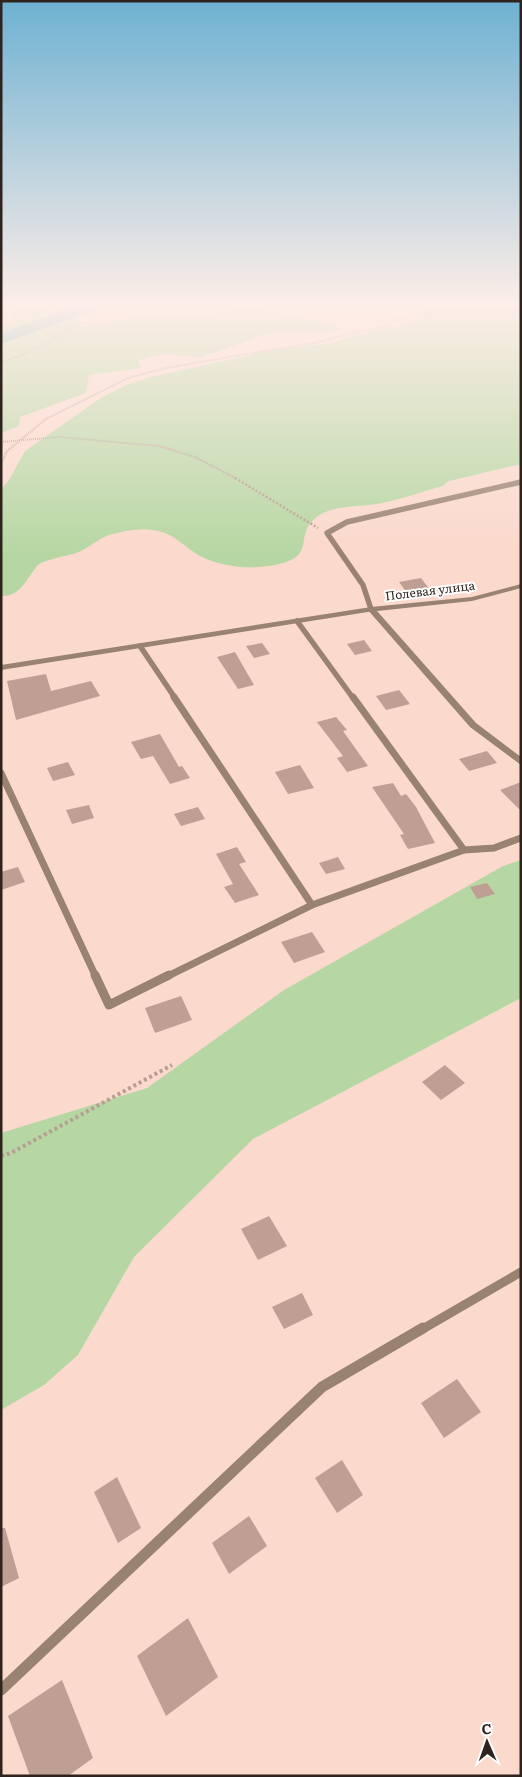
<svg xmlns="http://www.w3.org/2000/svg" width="522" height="1777" font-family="Literata,serif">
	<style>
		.green { fill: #b6d7a3 }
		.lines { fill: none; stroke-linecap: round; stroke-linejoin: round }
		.river { fill: #57adb2; fill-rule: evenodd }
		.building { fill: #bf9f93 }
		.path-far2 { stroke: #b89d93; stroke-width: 2; stroke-dasharray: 1 1; stroke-linecap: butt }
		.path-far1 { stroke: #b89d93; stroke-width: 2.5; stroke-dasharray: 2 2; stroke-linecap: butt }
		.path { stroke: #b89d93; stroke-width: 4; stroke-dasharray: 3 3; stroke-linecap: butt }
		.service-far3 { stroke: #998271; stroke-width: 5.5 }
		.service-far2 { stroke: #998271; stroke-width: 7 }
		.service-far1 { stroke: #998271; stroke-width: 9 }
		.service { stroke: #998271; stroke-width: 11 }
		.minor { fill: #998271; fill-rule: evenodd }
		.tertiary { fill: #998271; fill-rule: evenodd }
		.labels { text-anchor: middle; stroke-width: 4; stroke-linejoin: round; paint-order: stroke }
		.far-street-label { font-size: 12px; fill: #2f231e; stroke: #fff }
	</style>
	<rect width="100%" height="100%" fill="#fbd9cc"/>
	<g class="green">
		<path d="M28,306C38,312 47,308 58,313C75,298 81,310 98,311L94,320L80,317L79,314L75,318L80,327L154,315H198L252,308L312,320L342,328L326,332H272L199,358L169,354L151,356L138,361L141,368L89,375L86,393L20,417L19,426L1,433V328L13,322L11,314L17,307Z"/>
		<path d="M431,306H521V464L449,481L443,486C421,492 399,500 377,504C359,507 333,505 318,516C291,535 320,556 275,565C251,570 222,567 200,556C186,548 174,534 158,531C141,527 125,531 109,535C97,539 88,549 76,553C67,556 42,560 37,566C26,579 21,597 1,596L2,488L9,480L25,451L102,397L128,384L155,376L273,350L331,343L383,328L409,323L424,314Z"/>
		<path d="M521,860V998L253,1139L134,1257L78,1355L44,1385L1,1410V1133L147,1088L284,990L503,866Z"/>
	</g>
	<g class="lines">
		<path class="river" d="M75,306H105L103,309L85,313L1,344V333Z"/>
	</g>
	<g class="building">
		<path d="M421,578L430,590L407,593L399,582Z"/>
		<path d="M364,640L372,651L355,655L347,644Z"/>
		<path d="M262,643L270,654L254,658L246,646Z"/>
		<path d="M235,652L254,685L238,689L217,657Z"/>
		<path d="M46,674L51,691L91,681L100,696L16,720L7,681Z"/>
		<path d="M399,690L410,704L386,710L376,696Z"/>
		<path d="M336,717L347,730L343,731L368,766L347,772L337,758L343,756L317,722Z"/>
		<path d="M160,734L179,767L182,766L190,778L170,784L153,756L141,759L131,742Z"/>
		<path d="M487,751L497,763L469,771L459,759Z"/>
		<path d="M68,762L75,775L53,781L47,768Z"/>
		<path d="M300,765L314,788L288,794L275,772Z"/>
		<path d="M521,782V811L500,790Z"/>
		<path d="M393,783L401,796L406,794L416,807L435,843L408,849L400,835L404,834L372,787Z"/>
		<path d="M89,805L94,818L72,824L66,810Z"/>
		<path d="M198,807L205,819L181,826L174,814Z"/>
		<path d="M237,847L246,862L239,864L259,895L235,903L224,887L233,884L216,854Z"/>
		<path d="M338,857L345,869L326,874L319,863Z"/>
		<path d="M18,867L25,882L1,890V872Z"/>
		<path d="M487,883L495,894L477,899L470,887Z"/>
		<path d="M312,932L325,952L294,963L281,942Z"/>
		<path d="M181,996L192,1020L155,1033L145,1008Z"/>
		<path d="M445,1065L465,1083L441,1100L422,1082Z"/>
		<path d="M269,1216L287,1246L258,1260L241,1229Z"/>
		<path d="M302,1293L313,1315L284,1329L272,1307Z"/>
		<path d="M457,1379L481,1412L444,1438L421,1403Z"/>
		<path d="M342,1460L363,1495L337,1513L315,1478Z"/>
		<path d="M117,1477L141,1528L118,1543L94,1492Z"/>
		<path d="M249,1516L267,1546L229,1574L212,1543Z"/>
		<path d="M1,1528H5L19,1578L1,1587Z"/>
		<path d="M188,1618L218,1677L166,1716L137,1656Z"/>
		<path d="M62,1680L93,1758L68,1776H30L8,1716Z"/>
	</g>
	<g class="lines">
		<g class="path-far2">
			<path d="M394,322L418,314L459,306"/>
			<path d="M1,363L41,347L85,321"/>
			<path d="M1,442L59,437L159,446L195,457L237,479"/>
			<path d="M1,464L7,451L46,419L128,378L166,368L318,342L384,326L421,306"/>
		</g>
		<path class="path-far1" d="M235,478L318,528"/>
		<path class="path" d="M1,1156L11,1153L172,1065"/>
		<g class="service-far3">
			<path d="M371,609L363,585L327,533L347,522L521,482"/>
			<path d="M297,621L353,698"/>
			<path d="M140,646L175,698"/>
		</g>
		<g class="service-far2">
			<path d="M1,773L96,977"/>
			<path d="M464,850L494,848L521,838"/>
			<path d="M312,905L464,850L353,697"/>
			<path d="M166,977L312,905L174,697"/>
		</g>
		<g class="service-far1">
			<path d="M95,975L109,1005L169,975"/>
			<path d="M421,1330L521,1272"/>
		</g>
		<path class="service" d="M1,1690L322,1387L423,1328"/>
		<path class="minor" d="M521,584V588L472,601L377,611L476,723L521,757V765L470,727L367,609L371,607L472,597Z"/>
		<path class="tertiary" d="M371,607L375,609L374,611L1,670V665Z"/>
	</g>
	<linearGradient id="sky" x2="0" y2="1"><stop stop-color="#6eb1d2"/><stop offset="0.55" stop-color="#fdeee8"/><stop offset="1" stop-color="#fdeee8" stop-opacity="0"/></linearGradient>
	<rect width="522" height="554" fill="url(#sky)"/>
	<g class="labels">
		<g class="far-street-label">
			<text transform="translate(430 591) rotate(-7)" y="4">Полевая улица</text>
		</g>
	</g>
	<rect width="522" height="1777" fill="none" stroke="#2f231e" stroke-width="5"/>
	<g transform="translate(487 1742) rotate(358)" stroke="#ffffff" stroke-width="4" paint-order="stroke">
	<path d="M0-4L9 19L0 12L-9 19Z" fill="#2f231e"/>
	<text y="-8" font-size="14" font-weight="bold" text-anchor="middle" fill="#2f231e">С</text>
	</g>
</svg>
